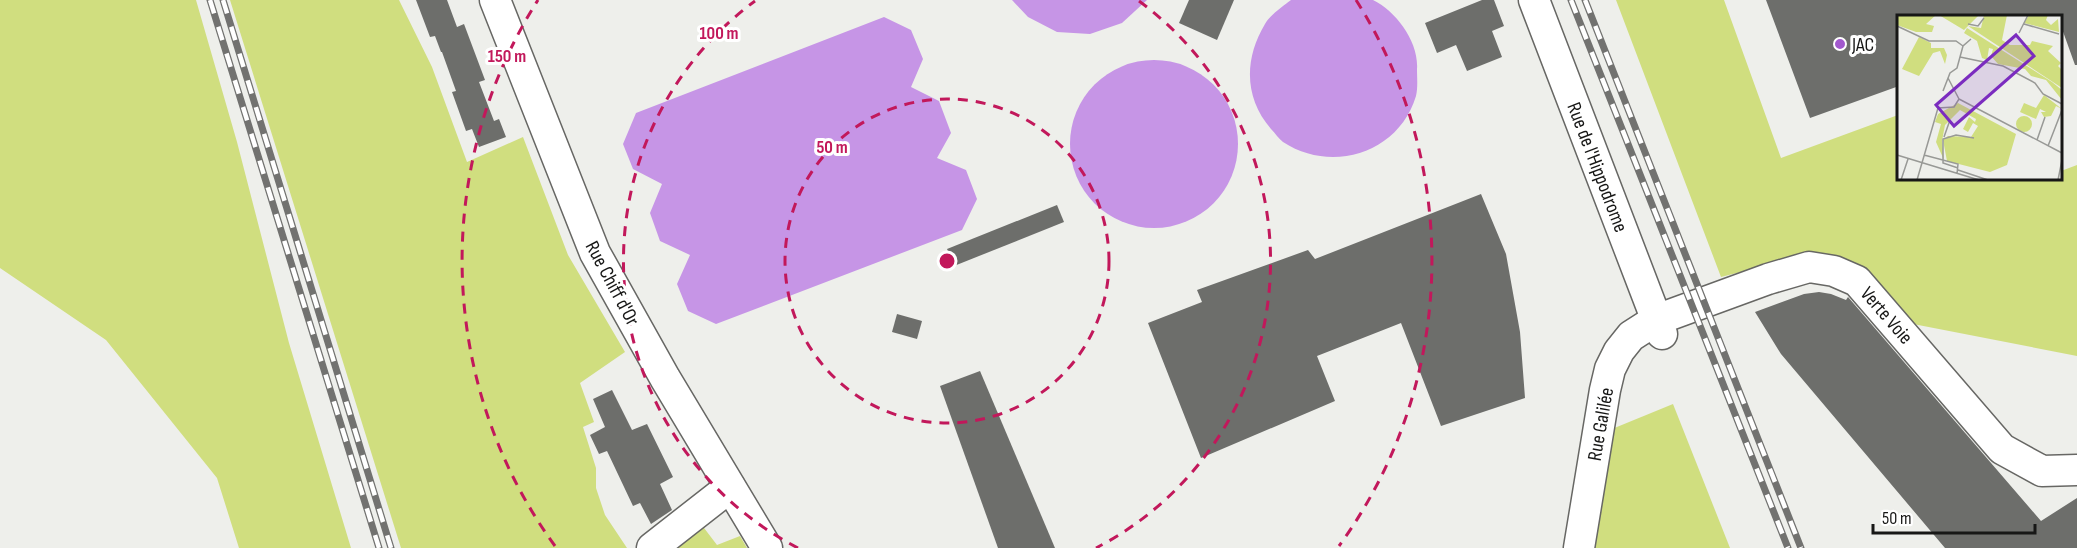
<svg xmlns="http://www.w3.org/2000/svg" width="2077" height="548" font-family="'Sofia Sans Condensed',sans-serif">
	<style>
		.green { fill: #d0de7f }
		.water { fill: #c695e6 }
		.building { fill: #6d6e6b }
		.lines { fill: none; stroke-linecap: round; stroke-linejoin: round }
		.minor-casing { stroke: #676764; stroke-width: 33 }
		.minor { stroke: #fff; stroke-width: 30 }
		.rail-casing { stroke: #727270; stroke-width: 7 }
		.rail { stroke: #fff; stroke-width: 4.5; stroke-dasharray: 14; stroke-linecap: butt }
		.ring { fill: none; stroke: #c2185b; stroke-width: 3; stroke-dasharray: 10 8 }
		.poi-dot { fill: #a259cd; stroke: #fff; stroke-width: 2 }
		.labels { text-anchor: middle; stroke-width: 6; stroke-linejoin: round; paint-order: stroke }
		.poi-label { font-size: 20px; fill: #171716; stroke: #fff; text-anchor: start }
		.street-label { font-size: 20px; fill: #171716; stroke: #fff }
		.inset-road { fill: none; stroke: #989996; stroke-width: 1.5 }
		.view { fill: #7b2cbf; fill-opacity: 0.15; stroke: #7b2cbf; stroke-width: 3 }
		.inset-edge { fill: none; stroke: #171716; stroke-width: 3 }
		.centre { fill: #c2185b; stroke: #fff; stroke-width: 3 }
		.ring-label { font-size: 18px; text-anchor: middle; font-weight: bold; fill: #c2185b; stroke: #fff; stroke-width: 6; stroke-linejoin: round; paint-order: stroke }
	</style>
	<rect width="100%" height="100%" fill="#eeefeb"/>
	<g class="green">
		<path d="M0,0H196L237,142L289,343L351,548H239L217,478L106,340L0,268Z"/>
		<path d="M230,0H399L432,67L467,162L523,137L568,255L625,352L580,383L594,422L583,427L596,468V488L605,515L627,548H401Z"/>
		<path d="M1616,0H1724L1781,158L1898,115V178H2060L2061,171L2077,165V356L1908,323L1808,255L1721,277Z"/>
		<path d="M1673,404L1730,548H1593L1612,429Z"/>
		<path d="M701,524L717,545L740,536L747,548H670Z"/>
	</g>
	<g class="water">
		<path d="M1012,0H1147L1122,23L1090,34L1057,32L1028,17Z"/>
		<path d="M1291,0H1373C1396,11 1419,42 1417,69C1417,77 1418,88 1416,96C1399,153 1332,174 1283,142C1279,139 1275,133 1271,129C1244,98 1244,59 1265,24C1270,15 1283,6 1291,0Z"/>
		<path d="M884,17L911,30L923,59L911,87L939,101L951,133L937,158L966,170L977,199L962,230L716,324L688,311L677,284L690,255L660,241L650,213L662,184L633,169L623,144L636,113Z"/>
		<circle cx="1154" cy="144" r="84"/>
	</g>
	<g class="building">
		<path d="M416,0H447L457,27L464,24L485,80L479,82L494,121L499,119L506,137L479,147L472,129L466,131L452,92L456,91L442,52H441L435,36L430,37Z"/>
		<path d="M1189,0H1234L1217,40L1179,23Z"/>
		<path d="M1482,0H1494L1504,26L1492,31L1502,57L1467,71L1456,45L1437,53L1425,23Z"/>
		<path d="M1766,0H2077V65H2075L2061,26V16H1899V86L1810,118Z"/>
		<path d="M1481,194L1506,254L1520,332L1525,398L1441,426L1401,323L1317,356L1335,401L1201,458L1148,323L1202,302L1197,290L1308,250L1315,259Z"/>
		<path d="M1057,205L1064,222L954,266L947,249Z"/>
		<path d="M1819,292L1831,294L1846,300L1848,297L2041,521L2077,498V548H1945L1781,354L1755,312L1804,294Z"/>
		<path d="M897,314L922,321L917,339L892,332Z"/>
		<path d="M980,371L1055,548H998L940,386Z"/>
		<path d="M612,390L632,430L647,424L673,477L660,484L672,510L651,524L640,503L633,506L607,451L599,454L590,435L605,427L593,399Z"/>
	</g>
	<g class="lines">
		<defs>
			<g id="minor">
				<path d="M495,0L595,253L665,378L767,548"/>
				<path d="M1534,0L1662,334"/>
				<path d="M652,548L730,487"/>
				<path d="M1579,548L1605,390L1610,369L1619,351L1631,336L1656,320L1768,279L1809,267L1834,271L1857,281L2002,449L2042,471L2077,470"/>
			</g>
		</defs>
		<use href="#minor" class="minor-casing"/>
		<use href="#minor" class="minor"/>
		<defs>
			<g id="rail">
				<path d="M210,0L379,548"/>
				<path d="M223,0L391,548"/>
				<path d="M1571,0L1788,548"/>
				<path d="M1585,0L1801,548"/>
			</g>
		</defs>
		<use href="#rail" class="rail-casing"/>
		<use href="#rail" class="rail"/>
	</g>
	<g class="ring">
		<circle cx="947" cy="261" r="162"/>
		<path d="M798 548A323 323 0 0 1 755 1M1139 1A323 323 0 0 1 1096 548"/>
		<path d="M555 546A485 485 0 0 1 538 0M1356 0A485 485 0 0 1 1339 546"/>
	</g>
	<circle class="poi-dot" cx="1840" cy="44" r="6"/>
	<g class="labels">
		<g class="poi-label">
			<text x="1852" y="51">JAC</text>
		</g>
		<g class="street-label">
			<text transform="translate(1598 167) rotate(69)" y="7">Rue de l'Hippodrome</text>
			<text transform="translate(613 283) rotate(62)" y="7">Rue Chiff d'Or</text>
			<text transform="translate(1887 315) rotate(49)" y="7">Verte Voie</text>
			<text transform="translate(1600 424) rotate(-80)" y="7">Rue Galilée</text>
		</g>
	</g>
	<g transform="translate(1897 15)">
		<rect width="165" height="165" fill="#eeefeb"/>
		<path d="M0,0H39L29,9L37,11L35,17H19L0,10ZM42,0H82L67,15ZM87,0H110L105,25L113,30H133L135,26L156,31L151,36L164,48L161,51L165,55V73L71,11L84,13ZM132,0H151L149,5L154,10L161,4L162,17L127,8ZM70,13L155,67L165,75V85L149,65L134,61L128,54L101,49L94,41L96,34L92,33L90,45L85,43L80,26L67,18ZM22,22L34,28V33H47L50,40L48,49L43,36L36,38L22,61L5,54ZM147,80L165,94L159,91L154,101L147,102L144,97H149L143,94L139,104L123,97L127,88L139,93ZM61,88L119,119L110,150L93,157L50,146L46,125L51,121L74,122L81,111L76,108L71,117L66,114L72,102L78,107L79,104L63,95L48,110L45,126L47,145L39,127L44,109L38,107L41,99ZM119 109a8 8 0 1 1 16 0a8 8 0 1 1-16 0Z" fill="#d0de7f"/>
		<path class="inset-road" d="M71,9L81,11L87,3M127,9L162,19M0,11L32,26H59L66,31M122,18L131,0M63,42L106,51L138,68L146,79L165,89M51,63L62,84M46,76L53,58L60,53L66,31L74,24M62,84L165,138M47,122L53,105M140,125L148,102M151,131L165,95M0,140L82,165M27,140L61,149L60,159M61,153L46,148V124L59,120L77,123M61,155L91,165M4,165L11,144M20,165L41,93L57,92L62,84M161,165L165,145"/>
		<path class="view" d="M119,20L137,41L57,111L39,90Z"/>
		<rect width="165" height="165" class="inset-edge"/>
	</g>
	<circle cx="947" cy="261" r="9" class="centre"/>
	<g class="ring-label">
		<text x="719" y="39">100 m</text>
		<text x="507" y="62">150 m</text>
		<text x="832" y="153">50 m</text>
	</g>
	<path d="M1873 524v9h162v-9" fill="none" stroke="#171716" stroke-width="3"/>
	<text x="1882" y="524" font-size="18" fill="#171716" stroke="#ffffff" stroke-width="4.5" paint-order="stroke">50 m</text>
</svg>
